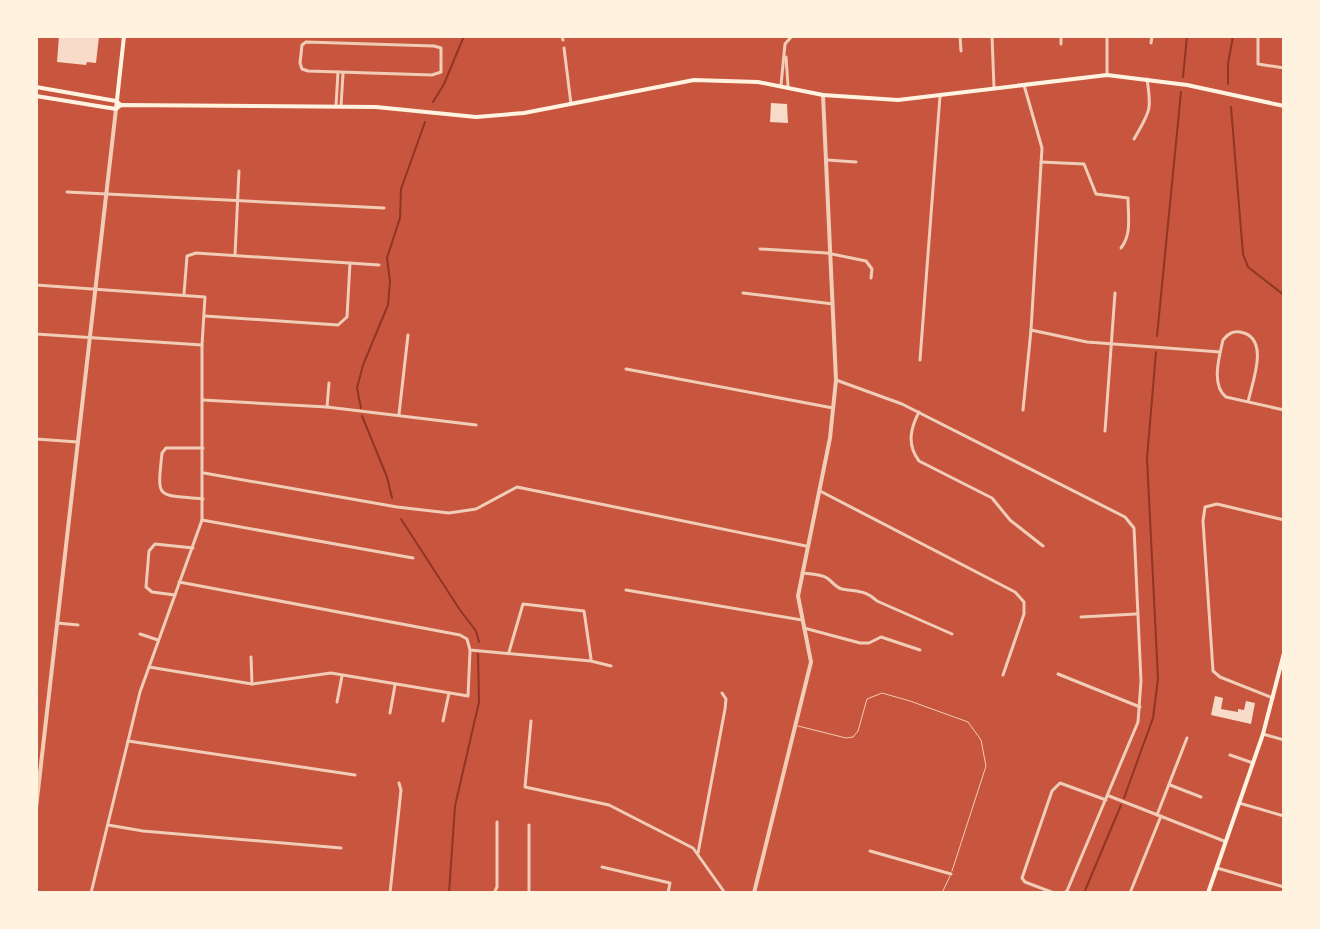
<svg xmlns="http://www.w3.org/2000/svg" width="1320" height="929" font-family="'Golos Text',sans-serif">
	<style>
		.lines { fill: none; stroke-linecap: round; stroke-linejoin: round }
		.stream { stroke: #8f3625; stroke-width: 2 }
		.building { fill: #f7dbc8 }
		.service { stroke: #f1ccb7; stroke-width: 1 }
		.minor { stroke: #f1ccb7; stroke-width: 3 }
		.tertiary { stroke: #f1ccb7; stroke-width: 4 }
		.secondary { stroke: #fff3e0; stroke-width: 4 }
	</style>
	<rect width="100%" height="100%" fill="#c8553d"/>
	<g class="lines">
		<g class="stream">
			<path d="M1183,77L1187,36"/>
			<path d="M1228,84V64L1233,36"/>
			<path d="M433,102L444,84L464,36"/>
			<path d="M1231,107L1243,254L1248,267L1284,295"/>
			<path d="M1157,336L1181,92"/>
			<path d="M361,408L357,388L363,365L388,305L390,281L387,258L400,218L401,189L425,122"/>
			<path d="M362,416L387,477L392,498"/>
			<path d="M401,519L460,610L476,631L479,642"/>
			<path d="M1124,798L1153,718L1158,679L1147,458L1156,352"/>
			<path d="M449,893L455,806L479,702L478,654"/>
			<path d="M1084,893L1121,805"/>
		</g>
	</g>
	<g class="building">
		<path d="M59,36L99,37L96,63L87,62L86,65L57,62Z"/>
		<path d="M771,103L787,104L788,123L770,122Z"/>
		<path d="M1215,696L1223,698L1221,709L1238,712V709L1244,710L1246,701L1255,703L1251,724L1211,715Z"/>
	</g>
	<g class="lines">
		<g class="service">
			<path d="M798,726L846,738L853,737L858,731L867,699L882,693L910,701L968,722L981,740L986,766L952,871"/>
			<path d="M942,893L950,876"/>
		</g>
		<g class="minor">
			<path d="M562,36L563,40"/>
			<path d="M960,36L961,51"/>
			<path d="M992,36L994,88"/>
			<path d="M1258,36V64L1284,68"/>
			<path d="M306,42L434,46L441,48V72L432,75L308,71L302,69L300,63L302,45Z"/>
			<path d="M1151,43L1152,36"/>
			<path d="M1061,44V36"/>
			<path d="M564,48L571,104"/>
			<path d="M786,57L788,86"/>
			<path d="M1107,75V36"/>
			<path d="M781,85L785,44L792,36"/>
			<path d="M336,106L338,72"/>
			<path d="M341,106L343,74"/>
			<path d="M1134,139C1150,111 1152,111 1147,79"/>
			<path d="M827,160L856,162"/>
			<path d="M1041,162L1084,164L1096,194L1128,198C1128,216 1132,234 1121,248"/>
			<path d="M67,192L384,208"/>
			<path d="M760,249L827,253L866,261L872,269L871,278"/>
			<path d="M235,255L239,171"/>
			<path d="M36,285L205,297L202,345V520L140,692L91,893"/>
			<path d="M743,293L833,304"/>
			<path d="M184,294L187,256L196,253L379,265"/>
			<path d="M205,316L338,325L347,317L350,263"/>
			<path d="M1031,330L1087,342L1220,352"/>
			<path d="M36,334L202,345"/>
			<path d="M920,360L940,96"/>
			<path d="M626,369L833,408"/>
			<path d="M836,380L902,404L1125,517L1134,528L1141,681L1138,722L1067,891L1064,893"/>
			<path d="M203,400L327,407L476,425"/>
			<path d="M1248,402C1252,383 1271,337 1240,332C1232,331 1228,334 1223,340C1219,357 1211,385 1226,397L1284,410"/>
			<path d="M327,407L329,383"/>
			<path d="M1023,410L1031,330L1042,148L1024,85"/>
			<path d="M919,412C910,429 907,445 919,461L992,498L1010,520L1043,546"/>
			<path d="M399,414L408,335"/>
			<path d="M1105,431L1115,293"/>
			<path d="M36,439L78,442"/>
			<path d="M203,448H166L162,453C157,501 156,494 203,499"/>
			<path d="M204,473L397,507L449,513L476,509L517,487L806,546"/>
			<path d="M820,491L1015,592L1024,602V614L1003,675"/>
			<path d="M202,520L413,558"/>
			<path d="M802,573C810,574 820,574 827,578C833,582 835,587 842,589C857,592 866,590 877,601L952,634"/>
			<path d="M179,582L460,635L467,639L470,650L591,661L611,666"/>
			<path d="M626,590L802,620"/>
			<path d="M175,595L152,592L146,587L149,551L155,544L193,548"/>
			<path d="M1081,617L1136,614"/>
			<path d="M57,623L78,625"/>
			<path d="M804,628L860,643H869L881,637L920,650"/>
			<path d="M140,634L158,640"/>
			<path d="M509,652L523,604L584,611L591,659"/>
			<path d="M251,657L252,684"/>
			<path d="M149,667L252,684L331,673L468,696L470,651"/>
			<path d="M1058,674L1140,707"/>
			<path d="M1273,698L1220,677L1213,671L1203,521L1205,507L1217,504L1284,520"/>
			<path d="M337,702L342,676"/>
			<path d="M390,713L395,685"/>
			<path d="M443,721L449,693"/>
			<path d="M531,721L525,787L609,805L693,848L725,893"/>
			<path d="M1263,734L1284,740"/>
			<path d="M128,741L355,775"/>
			<path d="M1230,755L1253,763"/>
			<path d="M1170,785L1201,797"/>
			<path d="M1109,796L1224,841"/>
			<path d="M1239,803L1284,816"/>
			<path d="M1157,815L1187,738"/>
			<path d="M108,825L143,831L341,848"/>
			<path d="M870,851L951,874"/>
			<path d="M698,853L725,709L726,699L722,693"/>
			<path d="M602,867L670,883L668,893"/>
			<path d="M1217,868L1284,887"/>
			<path d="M390,893L401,790L399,783"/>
			<path d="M494,893L497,887V822"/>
			<path d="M529,893V825"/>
			<path d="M1054,893L1025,882L1022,878L1052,791L1060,783L1106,800"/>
			<path d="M1130,893L1161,816"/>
		</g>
		<g class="tertiary">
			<path d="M36,808L116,109"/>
			<path d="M754,893L811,662L798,596L830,438L836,380L823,95"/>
		</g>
		<g class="secondary">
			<path d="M36,87L116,101L121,105"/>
			<path d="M36,96L116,109L121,105L376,107L476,117L524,113L694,80L758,82L823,95L898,100L1107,75L1187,85L1284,106"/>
			<path d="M116,109L124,36"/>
			<path d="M1208,893L1263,734L1284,653"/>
		</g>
	</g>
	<rect width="1320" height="929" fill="none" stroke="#fff3e0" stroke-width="76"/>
</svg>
